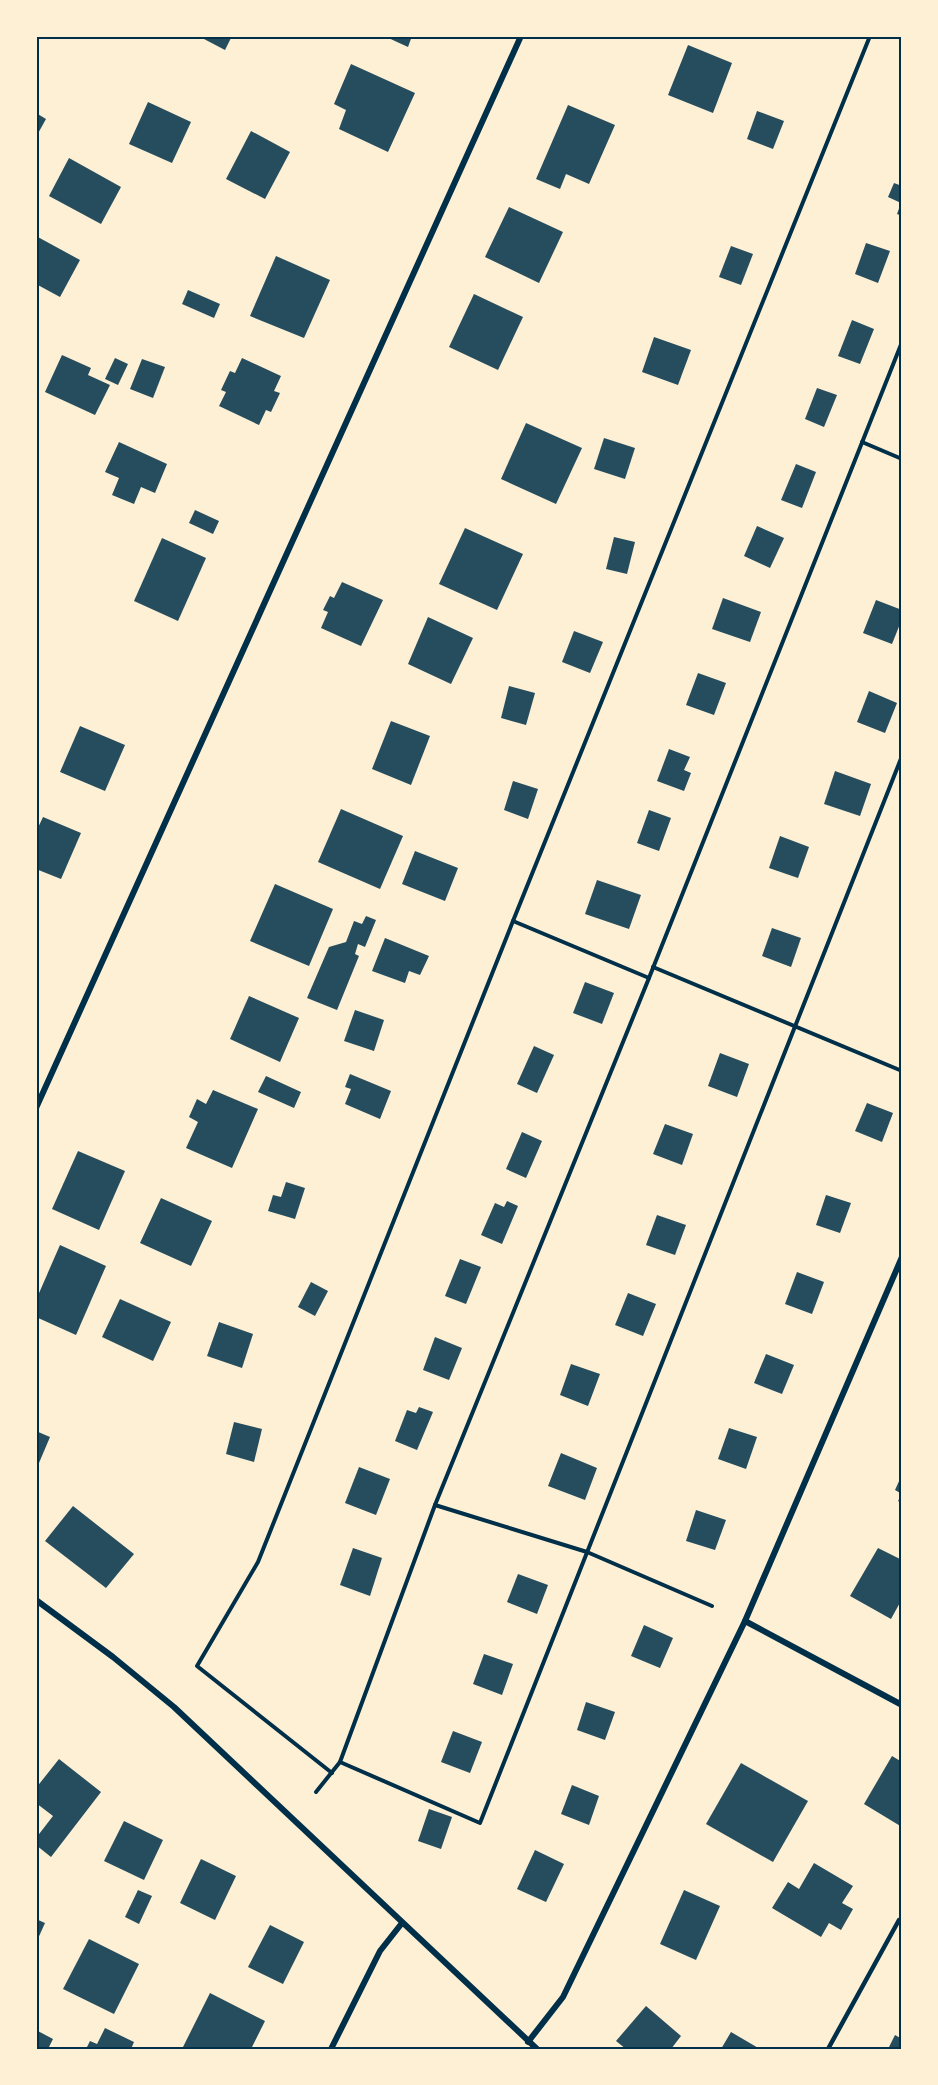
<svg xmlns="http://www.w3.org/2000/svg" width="938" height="2085" font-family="'Crimson Pro',serif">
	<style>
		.building { fill: #264d5e }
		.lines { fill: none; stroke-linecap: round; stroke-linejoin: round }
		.path { stroke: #003049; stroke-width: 4 }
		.service { stroke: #003049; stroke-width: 4.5 }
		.minor { stroke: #003049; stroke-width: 6 }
		.neatline { fill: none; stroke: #003049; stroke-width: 2 }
	</style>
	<rect width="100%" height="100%" fill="#fdf0d5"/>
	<g class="building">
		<path d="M205,36H232L225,50L204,39Z"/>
		<path d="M384,36H412L408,47Z"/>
		<path d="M688,45L732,63L713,113L668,95Z"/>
		<path d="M351,64L415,93L388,152L339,129L346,110L334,104Z"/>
		<path d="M148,102L191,122L172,163L129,144Z"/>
		<path d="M568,105L615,125L589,184L566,174L560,189L536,179Z"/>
		<path d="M757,111L784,121L773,149L747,139Z"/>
		<path d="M36,113L46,119L36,137Z"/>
		<path d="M251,131L290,152L265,199L226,179Z"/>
		<path d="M69,158L121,187L101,224L49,196Z"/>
		<path d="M894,183L902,186V216L897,214L901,203L888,197Z"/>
		<path d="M509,207L563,232L539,283L485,257Z"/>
		<path d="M36,236L80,260L60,297L36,284Z"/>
		<path d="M866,243L890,251L878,283L855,274Z"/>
		<path d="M731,246L753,254L741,285L719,277Z"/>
		<path d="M276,256L330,280L304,338L250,316Z"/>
		<path d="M188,290L220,304L214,318L182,304Z"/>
		<path d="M474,294L523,317L498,370L449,347Z"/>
		<path d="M852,320L874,329L860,364L838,356Z"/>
		<path d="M654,337L691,350L678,385L642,372Z"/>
		<path d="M62,355L91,368L88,375L110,385L95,415L45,392Z"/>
		<path d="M115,358L128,364L118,385L105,379Z"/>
		<path d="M242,358L281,376L274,391L280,393L271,412L266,410L259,425L219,406L226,392L221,390L230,371L235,373Z"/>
		<path d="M142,359L165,367L153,398L130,389Z"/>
		<path d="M817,388L837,395L824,427L805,419Z"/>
		<path d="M526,423L582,448L556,504L501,479Z"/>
		<path d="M604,438L635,448L625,479L594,469Z"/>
		<path d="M119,442L167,464L155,493L141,487L134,504L112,495L119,478L105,472Z"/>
		<path d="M796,464L816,472L802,508L781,500Z"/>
		<path d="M195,510L219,521L213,534L189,523Z"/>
		<path d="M757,526L784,538L770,568L744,556Z"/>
		<path d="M465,528L523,554L497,610L439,584Z"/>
		<path d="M614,537L635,542L627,574L606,569Z"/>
		<path d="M162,538L206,558L178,621L134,601Z"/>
		<path d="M342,582L383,600L361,646L321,628L328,612L323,610L330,596L334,598Z"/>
		<path d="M723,598L761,612L750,642L712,629Z"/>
		<path d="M876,600L902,610V619L892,644L863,633Z"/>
		<path d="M428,617L473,638L451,684L408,664Z"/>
		<path d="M574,631L603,642L590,673L562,662Z"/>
		<path d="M698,673L726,683L714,715L686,705Z"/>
		<path d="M509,686L535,693L526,725L501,718Z"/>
		<path d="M869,691L897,703L885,733L857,722Z"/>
		<path d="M391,721L430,736L411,785L372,769Z"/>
		<path d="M80,726L125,745L105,791L60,772Z"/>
		<path d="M669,749L690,757L684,770L691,773L684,791L657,781Z"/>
		<path d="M835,771L871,784L860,816L824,804Z"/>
		<path d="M513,781L538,789L528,819L504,810Z"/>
		<path d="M341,809L403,836L380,889L318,862Z"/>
		<path d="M649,810L671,818L659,851L637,843Z"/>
		<path d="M43,817L81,833L61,879L36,869V832Z"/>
		<path d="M780,836L809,847L798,878L769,868Z"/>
		<path d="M415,851L458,868L445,901L402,884Z"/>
		<path d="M597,880L641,895L629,929L585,914Z"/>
		<path d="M275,884L333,909L309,966L250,941Z"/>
		<path d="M366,916L376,920L365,947L358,944L355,954L359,956L337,1010L307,998L329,947L346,942L354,921L362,924Z"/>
		<path d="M772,928L801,938L791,967L762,956Z"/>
		<path d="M385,938L429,956L420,975L409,971L405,983L372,971Z"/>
		<path d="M585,982L614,993L602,1024L573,1013Z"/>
		<path d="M249,996L299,1018L280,1062L230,1039Z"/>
		<path d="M355,1010L384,1020L374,1051L344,1041Z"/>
		<path d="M534,1046L554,1055L537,1093L517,1084Z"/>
		<path d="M720,1053L749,1064L737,1097L708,1086Z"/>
		<path d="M350,1074L391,1091L380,1119L345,1104L351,1089L345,1087Z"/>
		<path d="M266,1076L301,1092L294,1108L258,1092Z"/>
		<path d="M213,1090L258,1109L232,1168L186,1148L198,1122L189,1117L197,1099L206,1104Z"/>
		<path d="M867,1103L893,1113L882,1142L855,1131Z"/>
		<path d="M665,1124L693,1134L682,1165L653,1154Z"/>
		<path d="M522,1132L542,1141L526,1178L506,1169Z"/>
		<path d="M78,1151L125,1171L99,1230L52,1209Z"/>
		<path d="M286,1182L305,1188L295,1219L268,1211L273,1195L281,1197Z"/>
		<path d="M826,1195L851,1203L840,1233L816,1225Z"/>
		<path d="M161,1198L212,1221L191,1266L140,1243Z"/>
		<path d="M507,1201L518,1206L502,1244L481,1235L495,1203L504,1207Z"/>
		<path d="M657,1215L686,1225L675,1255L646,1245Z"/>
		<path d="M60,1245L106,1266L76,1335L36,1317V1300Z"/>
		<path d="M460,1259L481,1267L466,1304L445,1296Z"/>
		<path d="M797,1272L824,1282L812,1314L785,1304Z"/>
		<path d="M311,1282L328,1291L315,1316L298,1307Z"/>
		<path d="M628,1293L656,1304L643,1336L615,1325Z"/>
		<path d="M120,1299L171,1322L153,1361L102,1337Z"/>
		<path d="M219,1322L253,1334L242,1368L207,1356Z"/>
		<path d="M435,1337L462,1348L449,1380L423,1370Z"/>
		<path d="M766,1354L794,1365L782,1394L754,1383Z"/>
		<path d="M571,1364L600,1374L588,1406L560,1395Z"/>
		<path d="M419,1407L433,1412L417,1450L395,1441L407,1410L416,1413Z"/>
		<path d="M234,1422L262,1429L254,1462L226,1454Z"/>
		<path d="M729,1428L757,1437L746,1469L718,1459Z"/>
		<path d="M36,1431L50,1437L36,1470Z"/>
		<path d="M561,1453L597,1468L585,1500L548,1486Z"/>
		<path d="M359,1467L390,1479L376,1515L345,1503Z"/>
		<path d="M900,1479L902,1480V1503L898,1501L902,1494L895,1490Z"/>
		<path d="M73,1506L134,1554L106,1588L45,1541Z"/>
		<path d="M696,1510L726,1520L715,1550L686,1541Z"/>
		<path d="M353,1548L382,1558L370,1596L340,1585Z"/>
		<path d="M878,1548L902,1560V1599L891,1619L850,1596Z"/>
		<path d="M518,1574L548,1585L537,1614L507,1602Z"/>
		<path d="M644,1625L673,1638L660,1668L631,1656Z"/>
		<path d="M484,1654L513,1664L502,1695L473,1684Z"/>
		<path d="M586,1702L615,1712L605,1740L577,1730Z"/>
		<path d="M453,1731L482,1742L470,1773L441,1762Z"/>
		<path d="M892,1756L902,1762V1827L864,1804Z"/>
		<path d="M59,1759L101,1792L51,1857L36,1845V1838L53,1816L36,1803V1788Z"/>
		<path d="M741,1763L808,1801L773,1862L706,1824Z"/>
		<path d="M572,1785L599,1796L589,1825L561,1814Z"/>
		<path d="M429,1809L452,1817L441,1849L418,1841Z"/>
		<path d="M124,1821L163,1840L144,1880L104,1861Z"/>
		<path d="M535,1850L564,1864L546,1902L517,1889Z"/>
		<path d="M201,1859L236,1876L215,1920L180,1903Z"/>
		<path d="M814,1863L853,1886L842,1903L853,1909L841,1930L829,1923L821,1937L772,1908L788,1882L799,1889Z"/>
		<path d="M138,1890L152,1896L139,1924L125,1917Z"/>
		<path d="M684,1890L720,1906L696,1960L660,1944Z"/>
		<path d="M36,1919L45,1923L36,1943Z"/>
		<path d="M270,1925L304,1942L283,1984L248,1967Z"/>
		<path d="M89,1939L139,1964L114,2014L63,1989Z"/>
		<path d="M210,1993L265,2021L251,2049H182Z"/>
		<path d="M646,2006L681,2036L671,2049H626L616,2041Z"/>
		<path d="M105,2028L134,2042L131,2049H86L90,2041L97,2044Z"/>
		<path d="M36,2030L53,2039L48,2049H36Z"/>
		<path d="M731,2032L760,2049H721Z"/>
		<path d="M895,2035L902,2039V2049H888Z"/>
	</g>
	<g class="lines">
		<g class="path">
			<path d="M862,442L902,459"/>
			<path d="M513,921L649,978"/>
			<path d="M653,967L902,1071"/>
			<path d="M435,1505L587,1552L712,1606"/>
			<path d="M340,1762L480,1823L902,756"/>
			<path d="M332,1773L197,1666L258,1562L513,921L870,36"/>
			<path d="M316,1792L340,1762L435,1505L649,978L902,342"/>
		</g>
		<path class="service" d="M828,2049L899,1920"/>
		<g class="minor">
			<path d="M36,1108L521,36"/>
			<path d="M36,1600L113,1657L174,1707L537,2049"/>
			<path d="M745,1621L902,1705"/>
			<path d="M528,2042L563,1997L745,1621L902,1257"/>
			<path d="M331,2049L380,1951L402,1923"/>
		</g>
	</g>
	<rect width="938" height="2085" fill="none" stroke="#fdf0d5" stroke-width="75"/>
	<rect x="38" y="38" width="862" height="2010" class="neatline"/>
</svg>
